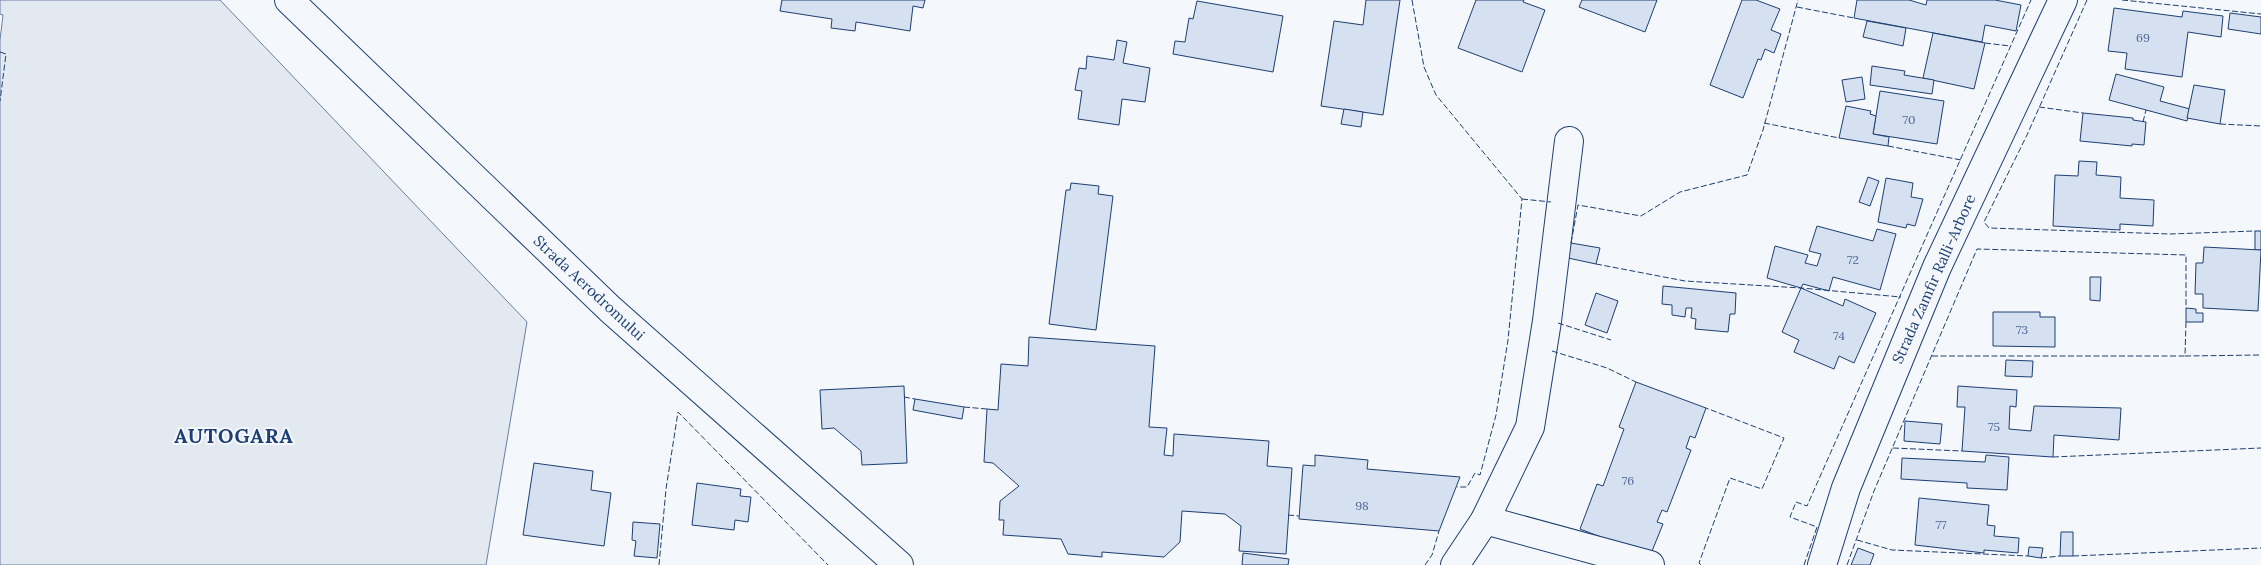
<svg xmlns="http://www.w3.org/2000/svg" width="2261" height="565" font-family="Lora,serif">
	<style>
		.green { fill: #e3e9f0; stroke: #687fa3 }
		.building { fill: #d5e0f0; stroke: #1d3f73 }
		.lines { fill: none; stroke-linecap: round; stroke-linejoin: round }
		.street-casing { stroke: #1d3f73; stroke-width: 30 }
		.primary-casing { stroke: #1d3f73; stroke-width: 30 }
		.street { stroke: #f4f7fb; stroke-width: 28 }
		.primary { stroke: #f4f7fb; stroke-width: 28 }
		.fence { stroke: #1d3f73; stroke-width: 1; stroke-dasharray: 6 2.5; stroke-linecap: butt }
		.labels { text-anchor: middle; stroke-width: 4; stroke-linejoin: round; paint-order: stroke }
		.number-label { font-size: 12px; fill: #4b6792 }
		.street-label { font-size: 15px; fill: #1d3f73; stroke: #f4f7fb }
		.district-label { font-size: 20px; font-weight: bold; letter-spacing: 1px; fill: #1d3f73; stroke: #f4f7fb }
	</style>
	<rect width="100%" height="100%" fill="#f4f7fb"/>
	<path class="green" d="M0,0H220L527,322L486,565H0V40L3,15L0,14Z"/>
	<g class="building">
		<path d="M782,0H925L923,8L913,6L910,31L856,22L855,31L831,28L832,19L780,11Z"/>
		<path d="M1366,0H1400L1383,115L1321,106L1334,21L1363,25Z"/>
		<path d="M1476,0H1524L1523,2L1545,10L1522,72L1458,48Z"/>
		<path d="M1582,0H1657L1645,32L1579,7Z"/>
		<path d="M1742,0H1756L1780,9L1771,30L1781,34L1774,53L1765,49L1761,60L1758,59L1743,98L1710,85Z"/>
		<path d="M1857,0H1909L1926,5L1927,0H1995L2021,5L2016,31L1985,25L1982,42L1854,18Z"/>
		<path d="M1197,1L1283,16L1273,72L1173,54L1175,41L1185,42L1189,18L1193,19Z"/>
		<path d="M2114,8L2182,17L2183,11L2223,16L2221,37L2188,32L2182,77L2125,69L2127,53L2108,51Z"/>
		<path d="M2230,13L2261,17V34L2228,29Z"/>
		<path d="M1867,21L1906,28L1903,46L1863,37Z"/>
		<path d="M1933,33L1985,43L1974,89L1923,78Z"/>
		<path d="M1117,40L1127,42L1123,63L1150,68L1145,102L1122,99L1119,125L1078,119L1082,91L1075,90L1079,68L1086,69L1087,56L1114,60Z"/>
		<path d="M1872,66L1905,71L1904,75L1934,80L1932,94L1870,85Z"/>
		<path d="M2116,74L2164,87L2160,101L2190,109L2187,121L2109,100Z"/>
		<path d="M1862,77L1865,99L1846,102L1842,80Z"/>
		<path d="M2194,85L2225,90L2220,124L2187,118Z"/>
		<path d="M1880,91L1944,101L1937,144L1873,134Z"/>
		<path d="M1846,106L1871,111L1870,114L1876,116L1873,134L1889,137L1888,146L1839,138Z"/>
		<path d="M1344,109L1363,112L1361,127L1341,124Z"/>
		<path d="M2083,113L2133,118V120L2146,122L2144,145L2132,144V146L2080,141Z"/>
		<path d="M2079,161L2097,162L2096,175L2121,177L2120,198L2154,200L2153,226L2120,224V230L2053,226L2055,175L2078,176Z"/>
		<path d="M1868,177L1879,181L1870,206L1859,202Z"/>
		<path d="M1886,178L1913,183L1911,197L1923,199L1915,226L1907,224L1906,228L1878,222Z"/>
		<path d="M1071,183L1099,186L1098,194L1113,196L1096,330L1049,324L1066,190H1070Z"/>
		<path d="M1817,226L1873,241L1877,229L1896,234L1880,290L1833,277L1829,291L1803,284L1801,288L1767,278L1775,246L1808,255L1805,263L1817,266L1821,254L1809,251Z"/>
		<rect x="2255" y="231" width="6" height="19"/>
		<path d="M1571,243L1600,248L1596,264L1568,258Z"/>
		<path d="M2204,247L2261,250L2258,311L2203,308V294H2195L2196,263H2203Z"/>
		<path d="M2090,277H2101L2100,301L2090,300Z"/>
		<path d="M1663,286L1736,293L1735,314H1730L1728,332L1695,329L1696,319L1691,318L1692,308H1686L1685,317L1672,315V305L1662,304Z"/>
		<path d="M1801,288L1843,306L1845,299L1876,313L1854,363L1839,356L1834,369L1794,352L1799,340L1782,332Z"/>
		<path d="M1596,293L1618,301L1607,333L1585,325Z"/>
		<path d="M2186,308L2196,309V313H2203V322H2186Z"/>
		<path d="M1993,312H2040V317H2055V347L1993,346Z"/>
		<path d="M1029,337L1155,346L1149,427L1167,428L1164,455L1173,456L1174,434L1269,441L1267,466L1292,468L1286,554L1239,551L1241,526L1225,514L1182,511L1180,542L1164,557L1102,552V557L1068,554L1061,539L1003,535L1004,520H999L1000,501L1019,486L993,463L984,462L987,409L998,410L1001,364L1028,366Z"/>
		<path d="M2006,360L2033,361L2032,377L2005,376Z"/>
		<path d="M1636,382L1706,408L1695,438L1690,436L1686,448L1691,450L1667,512L1662,510L1657,522L1663,524L1650,556L1580,529L1597,484L1603,486L1624,429L1619,427Z"/>
		<path d="M904,386L907,463L862,465L861,451L834,428L822,429L820,390Z"/>
		<path d="M1958,386L2017,390L2016,407L2010,406L2009,429L2031,431L2034,406L2121,408L2119,440L2054,435L2053,457L1962,451L1965,407H1957Z"/>
		<path d="M915,399L964,407L962,419L913,410Z"/>
		<path d="M1905,421L1942,424L1940,444L1904,441Z"/>
		<path d="M1315,455L1368,460L1367,469L1460,477L1439,531L1299,519L1303,465L1315,466Z"/>
		<path d="M1986,455L2009,457L2007,490L1967,488V483L1901,479L1902,458L1985,462Z"/>
		<path d="M534,463L593,471L591,490L611,493L604,546L523,535Z"/>
		<path d="M697,483L741,489L740,496L751,497L748,522L735,520L734,530L692,525Z"/>
		<path d="M1919,498L1989,505L1987,525L1995,526L1994,536L2019,538L2018,553L1984,550V553L1915,545Z"/>
		<path d="M633,522L660,524L657,558L634,556L636,541L632,540Z"/>
		<path d="M2061,532H2073V556H2060Z"/>
		<path d="M2029,547L2043,548L2041,558L2028,556Z"/>
		<path d="M1858,548L1874,554L1870,565H1851Z"/>
		<path d="M1243,553L1289,559L1288,565H1242Z"/>
	</g>
	<g class="lines">
		<defs>
			<g id="street">
				<path d="M1485,520L1650,565"/>
				<path d="M1455,565L1485,520L1530,427L1547,321L1569,141"/>
				<path d="M1822,565L1846,488L1937,267L2063,0"/>
			</g>
			<path id="primary" d="M289,0L610,309L899,565"/>
		</defs>
		<use href="#street" class="street-casing"/>
		<use href="#primary" class="primary-casing"/>
		<use href="#street" class="street"/>
		<use href="#primary" class="primary"/>
		<g class="fence">
			<path d="M1412,0L1424,67L1436,95L1522,199L1508,340L1496,415L1480,475L1475,473L1467,487H1457"/>
			<path d="M2087,0L2027,135L1984,222L1989,228L2170,234L2255,231"/>
			<path d="M2122,0L2261,14"/>
			<path d="M1797,7L1854,18"/>
			<path d="M1985,43L2010,46"/>
			<path d="M0,52L6,54L0,101"/>
			<path d="M2039,107L2083,113"/>
			<path d="M2143,122L2146,110"/>
			<path d="M1764,123L1839,138"/>
			<path d="M2220,124L2261,126"/>
			<path d="M1888,146L1961,160"/>
			<path d="M1522,199L1551,202"/>
			<path d="M1571,243L1578,205L1641,216L1680,192L1747,175L1763,130L1798,0"/>
			<path d="M1596,264L1685,281L1801,288L1901,297"/>
			<path d="M2186,322L2185,356L2261,355"/>
			<path d="M1558,323L1611,340"/>
			<path d="M1552,351L1607,368L1636,382"/>
			<path d="M1932,356H2185"/>
			<path d="M904,397L915,399"/>
			<path d="M964,407L987,409"/>
			<path d="M1893,448L1962,451"/>
			<path d="M2053,457L2261,448"/>
			<path d="M1288,515L1299,516"/>
			<path d="M1857,540L1892,550L2028,556"/>
			<path d="M2073,556L2261,548"/>
			<path d="M2041,558L2060,556"/>
			<path d="M659,565L666,489L678,412L828,565"/>
			<path d="M1425,565L1432,555L1439,531"/>
			<path d="M1701,565L1699,563L1730,478L1762,489L1784,438L1706,408"/>
			<path d="M1804,565L1817,527L1790,517L1796,502L1807,506L2031,0"/>
			<path d="M1847,565L1874,491L1977,249L2186,255V308"/>
		</g>
	</g>
	<g class="labels">
		<g class="number-label">
			<text x="2143" y="42">69</text>
			<text x="1909" y="124">70</text>
			<text x="1853" y="264">72</text>
			<text x="2022" y="334">73</text>
			<text x="1839" y="340">74</text>
			<text x="1994" y="431">75</text>
			<text x="1628" y="485">76</text>
			<text x="1362" y="510">98</text>
			<text x="1941" y="529">77</text>
		</g>
		<g class="street-label">
			<text transform="translate(1934 279) rotate(-66)" y="5">Strada Zamfir Ralli-Arbore</text>
			<text transform="translate(589 288) rotate(43)" y="5">Strada Aerodromului</text>
		</g>
		<g class="district-label">
			<text x="234" y="443">AUTOGARA</text>
		</g>
	</g>
</svg>
